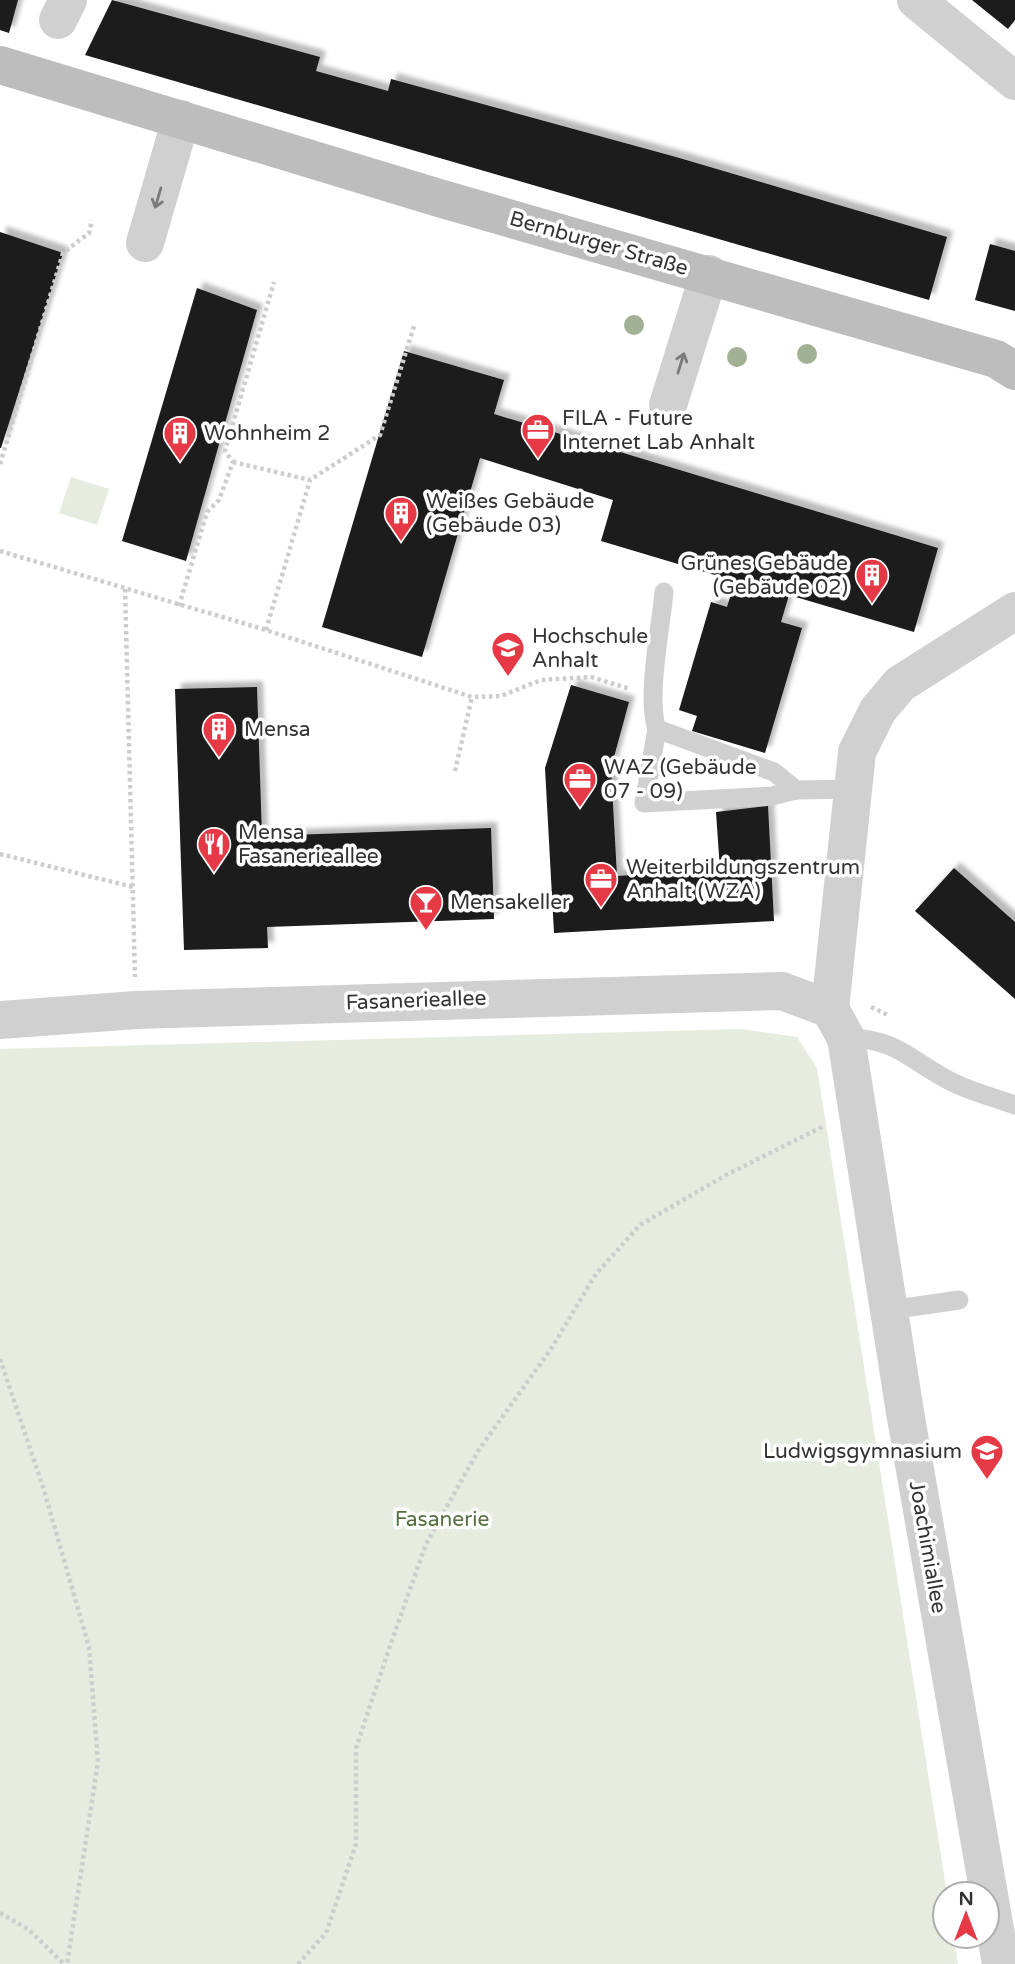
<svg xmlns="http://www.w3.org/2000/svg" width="1015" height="1964" font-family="'Varela Round',sans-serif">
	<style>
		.green { fill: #e6ecdf }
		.building { fill: #1a1a1a; filter: url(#shadow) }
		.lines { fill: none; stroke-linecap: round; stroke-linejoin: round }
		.path { stroke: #cdcdcd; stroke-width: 4.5; stroke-dasharray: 3.5 3.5; stroke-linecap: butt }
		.service { stroke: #d0d0d0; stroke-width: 19 }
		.minor { stroke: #d0d0d0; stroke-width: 38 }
		.secondary { stroke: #bdbdbd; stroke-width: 38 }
		.tree { fill: #a2b095 }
		.oneway { stroke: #7a7a7a }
		.labels { text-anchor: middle; stroke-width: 7; stroke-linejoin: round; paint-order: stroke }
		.street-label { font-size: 21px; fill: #333; stroke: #fff }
		.poi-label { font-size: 21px; fill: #333; stroke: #fff; text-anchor: start }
		.park-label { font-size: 21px; fill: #56703f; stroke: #fff }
	</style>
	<defs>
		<filter id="shadow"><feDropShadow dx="6" dy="-6" stdDeviation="2" flood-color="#0004"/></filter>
	</defs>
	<rect width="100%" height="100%" fill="#fff"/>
	<g class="green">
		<path d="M71,477L109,489L97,525L59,513Z"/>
		<path d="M740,1029L797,1037L817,1068L947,1894L945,1936H953L958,1964H0V1049Z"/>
	</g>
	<g class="building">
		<path d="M0,0H18L9,33L0,30Z"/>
		<path d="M112,0L320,57L316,71L388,91L391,79L676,157L947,237L929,300L85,55Z"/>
		<path d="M972,0H1015V20L1008,29Z"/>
		<path d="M0,232L63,253L1,448H0Z"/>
		<path d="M990,244L1015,251V311L975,300Z"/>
		<path d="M197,288L257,310L186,561L122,541Z"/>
		<path d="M404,351L504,380L494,414L938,548L914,632L789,595L781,622L802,628L765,753L692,731L697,716L679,710L711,602L727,607L735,581L601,541L613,500L480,458L422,657L322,627Z"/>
		<path d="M571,685L629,702L611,768L617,876L720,870L716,812L768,806L774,921L554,933L545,768Z"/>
		<path d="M257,687L262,836L491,828L494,919L267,927L268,948L184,950L175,689Z"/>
		<path d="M954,868L1015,922V999L915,911Z"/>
	</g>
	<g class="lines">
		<g class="path">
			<path d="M233,462L310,480"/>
			<path d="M0,464L63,253L89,233L92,220"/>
			<path d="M0,551L266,630L472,697L501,696L541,680L591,677L630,689"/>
			<path d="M125,589L135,977"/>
			<path d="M179,606L207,512L219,500L233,462L225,451L274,282"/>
			<path d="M266,630L310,480L380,435L415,323"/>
			<path d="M455,771L472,697"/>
			<path d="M0,854L133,887"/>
			<path d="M871,1007L888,1015"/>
			<path d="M0,1359L43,1487L89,1647L98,1762L67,1964"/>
			<path d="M0,1913L28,1929L64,1964"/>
			<path d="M298,1964L326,1933L356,1844V1748L390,1646L426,1544L478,1451L551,1349L596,1274L640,1225L726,1175L824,1126"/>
		</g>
		<g class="service">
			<path d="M664,592C661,626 646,699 657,729L774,772L796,790L855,789"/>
			<path d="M657,729L644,803L772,796L796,790"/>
			<path d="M846,1038C898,1038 911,1062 954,1083C973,1092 995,1098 1015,1105"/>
			<path d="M890,1310L959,1300"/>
		</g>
		<g class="minor">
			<path d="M916,0L1015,81"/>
			<path d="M58,20L68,0"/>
			<path d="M145,243L181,119"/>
			<path d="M668,405L709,274"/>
			<path d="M830,1009L846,1038L905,1412L1001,1964"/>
			<path d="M830,1009L857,752L878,710L900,684L1015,611"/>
			<path d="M0,1020L136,1010L782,991L830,1009"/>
		</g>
		<path class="secondary" d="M0,65L439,198L996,359L1015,371"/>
	</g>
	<g class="tree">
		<circle cx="634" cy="325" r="10"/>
		<circle cx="807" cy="354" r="10"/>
		<circle cx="737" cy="357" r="10"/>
	</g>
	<defs><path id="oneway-shaft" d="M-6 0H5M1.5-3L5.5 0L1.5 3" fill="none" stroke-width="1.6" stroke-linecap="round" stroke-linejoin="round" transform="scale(1.75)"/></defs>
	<g class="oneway">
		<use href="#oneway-shaft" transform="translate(158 198) rotate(106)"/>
		<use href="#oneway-shaft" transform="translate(681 363) rotate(-73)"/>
	</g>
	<defs>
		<symbol id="office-pin" viewBox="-11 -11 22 30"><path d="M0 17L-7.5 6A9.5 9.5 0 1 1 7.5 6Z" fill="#e63946" stroke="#fff"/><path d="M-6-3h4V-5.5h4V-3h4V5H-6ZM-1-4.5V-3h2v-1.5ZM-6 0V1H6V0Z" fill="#fff"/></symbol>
		<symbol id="building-pin" viewBox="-11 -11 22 30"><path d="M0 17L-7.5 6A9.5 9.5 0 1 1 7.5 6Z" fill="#e63946" stroke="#fff"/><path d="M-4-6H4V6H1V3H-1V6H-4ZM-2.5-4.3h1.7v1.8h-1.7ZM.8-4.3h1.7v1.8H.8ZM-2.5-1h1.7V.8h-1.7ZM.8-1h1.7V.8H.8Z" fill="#fff"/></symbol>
		<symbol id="university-pin" viewBox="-11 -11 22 30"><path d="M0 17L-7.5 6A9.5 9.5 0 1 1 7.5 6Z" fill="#e63946" stroke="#fff"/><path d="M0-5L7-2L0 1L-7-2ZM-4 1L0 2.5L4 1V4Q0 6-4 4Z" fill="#fff"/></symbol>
		<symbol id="restaurant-pin" viewBox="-11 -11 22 30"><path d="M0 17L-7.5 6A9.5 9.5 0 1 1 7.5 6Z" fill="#e63946" stroke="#fff"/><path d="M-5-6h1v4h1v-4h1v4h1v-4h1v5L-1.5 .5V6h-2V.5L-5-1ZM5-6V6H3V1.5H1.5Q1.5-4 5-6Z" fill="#fff"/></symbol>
		<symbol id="bar-pin" viewBox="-11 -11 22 30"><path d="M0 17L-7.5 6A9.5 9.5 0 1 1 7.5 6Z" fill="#e63946" stroke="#fff"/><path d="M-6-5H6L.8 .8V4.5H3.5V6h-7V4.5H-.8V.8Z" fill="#fff"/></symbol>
		<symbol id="school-pin" viewBox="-11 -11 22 30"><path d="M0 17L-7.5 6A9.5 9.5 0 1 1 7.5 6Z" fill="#e63946" stroke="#fff"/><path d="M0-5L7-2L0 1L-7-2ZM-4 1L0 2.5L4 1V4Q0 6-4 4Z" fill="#fff"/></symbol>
	</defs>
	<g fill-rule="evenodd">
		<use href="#office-pin" x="519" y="411" width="38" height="52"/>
		<use href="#building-pin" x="161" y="414" width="38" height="52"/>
		<use href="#building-pin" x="382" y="494" width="38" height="52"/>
		<use href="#building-pin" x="853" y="556" width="38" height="52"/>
		<use href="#university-pin" x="489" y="629" width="38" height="52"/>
		<use href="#building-pin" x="200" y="710" width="38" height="52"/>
		<use href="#office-pin" x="561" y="760" width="38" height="52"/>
		<use href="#restaurant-pin" x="195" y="825" width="38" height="52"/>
		<use href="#office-pin" x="582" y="860" width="38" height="52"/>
		<use href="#bar-pin" x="407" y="883" width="38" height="52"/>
		<use href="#school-pin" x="968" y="1432" width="38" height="52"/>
	</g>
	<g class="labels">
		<g class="street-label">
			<text transform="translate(599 243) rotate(16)" y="7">Bernburger Straße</text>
			<text transform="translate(416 1000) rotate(-2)" y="7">Fasanerieallee</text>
			<text transform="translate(928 1547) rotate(80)" y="7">Joachimiallee</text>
		</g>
		<g class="poi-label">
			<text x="562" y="425">FILA - Future<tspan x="562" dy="24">Internet Lab Anhalt</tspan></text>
			<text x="204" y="440">Wohnheim 2</text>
			<text x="426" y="508">Weißes Gebäude<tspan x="426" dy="24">(Gebäude 03)</tspan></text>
			<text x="848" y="570" text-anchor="end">Grünes Gebäude<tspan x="848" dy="24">(Gebäude 02)</tspan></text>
			<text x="532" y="643">Hochschule<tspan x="532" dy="24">Anhalt</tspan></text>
			<text x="244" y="736">Mensa</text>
			<text x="604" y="774">WAZ (Gebäude<tspan x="604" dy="24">07 - 09)</tspan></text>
			<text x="238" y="839">Mensa<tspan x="238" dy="24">Fasanerieallee</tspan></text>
			<text x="626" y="874">Weiterbildungszentrum<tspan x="626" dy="24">Anhalt (WZA)</tspan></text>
			<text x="450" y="909">Mensakeller</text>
			<text x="962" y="1458" text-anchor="end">Ludwigsgymnasium</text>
		</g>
		<g class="park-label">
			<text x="442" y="1526">Fasanerie</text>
		</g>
	</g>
	<g transform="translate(966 1915)"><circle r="33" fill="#ffffff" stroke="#adadad" stroke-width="2"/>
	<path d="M0-5L12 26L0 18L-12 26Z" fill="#e63946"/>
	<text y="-10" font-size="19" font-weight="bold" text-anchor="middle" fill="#333333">N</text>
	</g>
</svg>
